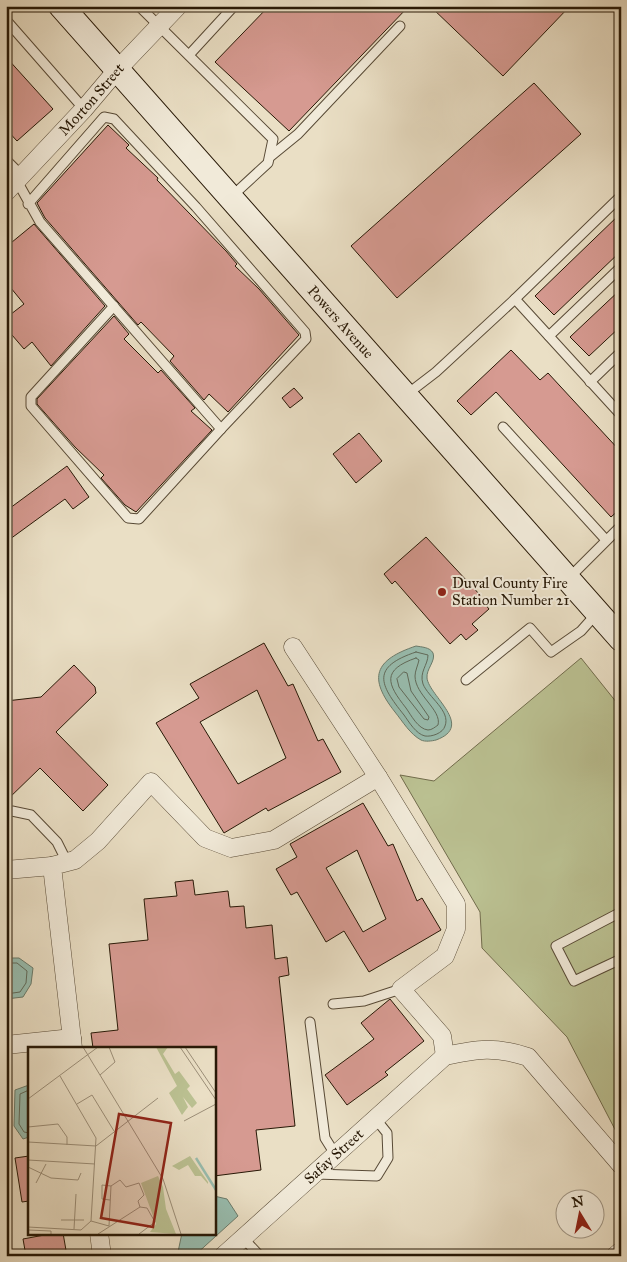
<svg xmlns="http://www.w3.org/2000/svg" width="627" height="1262" font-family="'IM FELL Great Primer',serif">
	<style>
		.green { fill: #bbc192; stroke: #716c4c }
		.water { fill: #98bdaf; stroke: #6b7b6b }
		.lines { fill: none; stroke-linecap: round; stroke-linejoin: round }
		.shore { stroke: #606a5a; stroke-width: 1 }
		.building { fill: #d69a91; stroke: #271806; fill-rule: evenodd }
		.lane-casing { stroke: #584a36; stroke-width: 11 }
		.street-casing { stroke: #584a36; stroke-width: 19 }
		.secondary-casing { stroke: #271806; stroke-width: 26 }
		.lane { stroke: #f1ead9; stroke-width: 9 }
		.street { stroke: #f1ead9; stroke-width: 18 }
		.secondary { stroke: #f1ead9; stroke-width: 24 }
		.poi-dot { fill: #8f2418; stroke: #f1ead9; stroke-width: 2 }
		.labels { text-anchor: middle; stroke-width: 4; stroke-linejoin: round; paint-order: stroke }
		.street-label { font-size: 15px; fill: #271806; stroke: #f1ead9 }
		.poi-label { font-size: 15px; fill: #271806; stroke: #f1ead9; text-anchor: start }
		.inset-river { fill: none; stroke: #98bdaf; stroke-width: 2.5 }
		.inset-road { fill: none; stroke: #9c8f79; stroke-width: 1 }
		.view { fill: #8f2418; fill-opacity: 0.15; stroke: #8f2418; stroke-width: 2.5 }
		.inset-edge { fill: none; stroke: #271806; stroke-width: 2.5 }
	</style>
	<rect width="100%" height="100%" fill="#eadfc5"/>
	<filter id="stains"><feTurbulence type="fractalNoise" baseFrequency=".004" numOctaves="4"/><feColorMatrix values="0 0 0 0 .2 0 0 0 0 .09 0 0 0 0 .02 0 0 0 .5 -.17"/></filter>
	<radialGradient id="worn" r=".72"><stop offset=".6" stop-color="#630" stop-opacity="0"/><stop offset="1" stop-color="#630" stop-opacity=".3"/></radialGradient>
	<path class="green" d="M581,658L621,708V1141L567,1037L482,948L480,912L400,775L434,781Z"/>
	<g class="water">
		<path d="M416,646C421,647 430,647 433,653C436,661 426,669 427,678C429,696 475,726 436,740C432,741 425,742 421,740C410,734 403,722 395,712C368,678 374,660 416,646Z"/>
		<path d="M6,958H19L33,968L31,984L23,997L6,999Z"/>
		<path d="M29,1085V1137L23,1139L14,1126L15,1090Z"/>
		<path d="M214,1196L227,1199L238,1216L194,1256H170L178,1252L182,1233H214Z"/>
	</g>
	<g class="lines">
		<g class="shore">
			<path d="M416,652L428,655C428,665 419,672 423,684C428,697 451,711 445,726C443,733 432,737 425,736C416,734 409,722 404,715C379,684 371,667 416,652Z"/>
			<path d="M416,658L419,660C418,665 415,671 415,676C415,695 442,710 438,725C435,727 432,730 428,730C418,729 411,715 406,708C387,684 381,670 416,658Z"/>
			<path d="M404,672L407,673L411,691L429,717L428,720L424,719L399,687L397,679Z"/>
			<path d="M6,963H17L27,971L26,983L20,992L6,994"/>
			<path d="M29,1090L20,1094L19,1124L24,1132L29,1133"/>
		</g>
	</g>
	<g class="building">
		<path d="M269,6H409L289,131L215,62Z"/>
		<path d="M430,6H570L503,76Z"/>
		<path d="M6,57L53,109L17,141L6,129Z"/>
		<path d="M534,83L581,134L397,298L351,246Z"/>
		<path d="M108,125L129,145L126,148L158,178L157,180L226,251L237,264L235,266L259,289L299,335L228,412L209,394L204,400L170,361L174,356L141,322L138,325L45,218L37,203Z"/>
		<path d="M621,213V251L554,315L535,296Z"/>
		<path d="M34,224L105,306L51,366L32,342L24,349L6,328V318L24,304L6,282V247Z"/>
		<path d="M621,289V326L589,356L570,337Z"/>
		<path d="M114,316L129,334L124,339L158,373L161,370L195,408L191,411L212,430L136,512L125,505L101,478L104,475L75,447L37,404V399Z"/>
		<path d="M511,350L540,380L548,373L621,452V508L611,517L496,392L471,415L457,401Z"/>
		<path d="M294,388L303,398L290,408L282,398Z"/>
		<path d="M359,433L382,461L356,483L333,454Z"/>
		<path d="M67,466L89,497L73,509L65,499L6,542V511Z"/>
		<path d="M426,537L481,596L479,597L489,609L472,624L478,630L466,640L461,634L450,644L395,581L392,584L384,574Z"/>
		<path d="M264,643L288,686L293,684L318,741L323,739L341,772L268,811L266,808L224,833L156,723L199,698L190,684ZM257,690L286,758L238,784L200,722Z"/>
		<path d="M74,665L95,687L96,693L56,732L108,785L83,811L40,768L6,801V701L41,697Z"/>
		<path d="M363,803L388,846L393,844L417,901L422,898L441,930L369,972L344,931L326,942L297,892L291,895L276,869L297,857L290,844ZM357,850L386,919L363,932L326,868Z"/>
		<path d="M193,880L195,895L228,891L230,907L244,906L246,928L272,925L275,959L287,957L289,975L279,977L295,1126L256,1130L261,1170L214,1176V1048H93L91,1033L118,1030L109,944L148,940L144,899L177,896L175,882Z"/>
		<path d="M390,999L424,1041L385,1072L388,1075L347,1105L325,1075L374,1039L361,1023Z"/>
		<path d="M29,1156V1201L22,1202L15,1158Z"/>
		<path d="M55,1233H63L67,1256H26L23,1239Z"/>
	</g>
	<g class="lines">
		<defs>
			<g id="lane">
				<path d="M139,6L273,139L268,163L230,198"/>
				<path d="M6,20L84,109"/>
				<path d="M189,55L234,6"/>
				<path d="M271,156L298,134L400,26"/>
				<path d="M6,160L22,176"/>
				<path d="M17,181L40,222L221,429L306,339L305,332L196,207L114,119L104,117L28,204"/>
				<path d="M621,196L515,299L621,415"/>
				<path d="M114,306L31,397V406L128,518L139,519L221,429"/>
				<path d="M549,336L621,267"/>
				<path d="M590,382L621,352"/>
				<path d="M406,395L436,372L515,299"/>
				<path d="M503,427L606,540"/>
				<path d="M568,579L621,526"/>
				<path d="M466,680L530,628L551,652L581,631L597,613"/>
				<path d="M12,811L31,815L57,842L67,862"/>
				<path d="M621,912L556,946L574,981L621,959"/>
				<path d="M333,1004L364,1001L401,989"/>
				<path d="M310,1022L325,1138L335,1154"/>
				<path d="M316,1174L377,1176L388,1158L387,1133L375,1118"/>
				<path d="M243,1238L260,1256"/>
			</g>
			<g id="street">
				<path id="s1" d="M6,192L84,109L117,70L178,6"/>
				<path d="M293,647L378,777"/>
				<path d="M6,870L52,866"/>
				<path d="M6,1045L72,1038"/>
				<path d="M73,1048L52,866L75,860L98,841L151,782L205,838L231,848L274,840L378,777L456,904V929L445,956L401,989L442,1036L445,1056"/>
				<path d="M99,1233L102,1256"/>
				<path id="s2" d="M223,1256L445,1056C477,1049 495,1046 528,1057L621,1165"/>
				<path d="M615,1256L621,1251"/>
			</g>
			<g id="secondary">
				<path id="s3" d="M61,6L621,639"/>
			</g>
		</defs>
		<use href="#lane" class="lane-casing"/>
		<use href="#street" class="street-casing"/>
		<use href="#secondary" class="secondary-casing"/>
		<use href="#lane" class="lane"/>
		<use href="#street" class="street"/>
		<use href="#secondary" class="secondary"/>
	</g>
	<circle class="poi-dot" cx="442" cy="592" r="5"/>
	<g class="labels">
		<g class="street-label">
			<text dy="5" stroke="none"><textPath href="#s1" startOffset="126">Morton Street</textPath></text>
			<text dy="5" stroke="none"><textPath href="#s3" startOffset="422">Powers Avenue</textPath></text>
			<text dy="5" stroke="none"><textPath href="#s2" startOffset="149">Safay Street</textPath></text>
		</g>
		<g class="poi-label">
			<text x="452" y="588">Duval County Fire<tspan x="452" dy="17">Station Number 21</tspan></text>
		</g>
	</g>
	<g transform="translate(28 1047)">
		<rect width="188" height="188" fill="#eadfc5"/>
		<path d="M128,0H140L135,7L147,27L151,24L162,39L159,42L169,56L164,61L155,50L160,60L154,68L141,46L149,39ZM162,109L180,135V137L173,129H167L160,118L151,123L144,119ZM130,129L135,140L138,162L148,187L122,185L128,177L113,136Z" fill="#bbc192"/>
		<path class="inset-river" d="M168,111L188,143"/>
		<path class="inset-road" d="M55,0L135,132L153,187M152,0L188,53M157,0L188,46M72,28L87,15L81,0M0,52L70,0M49,57L64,48L86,84M156,74L188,57M0,80L30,77L39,90V98M0,95L68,99L130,51M0,113L67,117M0,120L23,131L50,133L53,126M8,136L18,117M82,153L74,152V138L83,139M33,173H56M63,174L81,179M81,179L83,139L92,133L98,140L111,136L116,148L110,154L112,160M0,180L53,183L63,174L68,91L32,29M46,182L48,147M0,183L23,184V187M70,187L112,160M111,187L127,175L119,161L112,160"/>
		<path class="view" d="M91,67L143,76L125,180L73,171Z"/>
		<rect width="188" height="188" class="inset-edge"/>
	</g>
	<rect width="627" height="1262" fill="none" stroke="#eadfc5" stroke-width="25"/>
	<rect x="8" y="8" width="612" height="1247" fill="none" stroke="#271806" stroke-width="2.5"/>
	<rect x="12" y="12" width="602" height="1237" fill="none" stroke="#271806"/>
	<g transform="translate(580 1214) rotate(350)"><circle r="24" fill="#f1ead9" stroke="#a09685"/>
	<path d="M0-4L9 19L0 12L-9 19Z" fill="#8f2418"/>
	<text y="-8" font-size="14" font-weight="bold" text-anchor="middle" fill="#271806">N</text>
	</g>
	<rect width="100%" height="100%" filter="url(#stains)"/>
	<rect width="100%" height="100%" fill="url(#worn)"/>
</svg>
